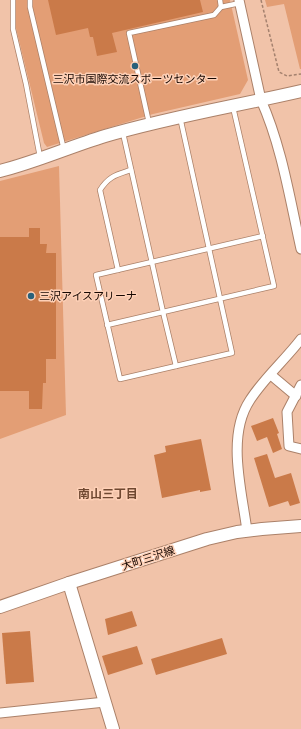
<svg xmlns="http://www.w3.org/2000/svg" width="301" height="729" font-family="Overpass,'Noto Sans JP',sans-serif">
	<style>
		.green { fill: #e39e75 }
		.building { fill: #ca7a49 }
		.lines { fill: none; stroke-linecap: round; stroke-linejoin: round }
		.lane-casing { stroke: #ab8169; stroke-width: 6 }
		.street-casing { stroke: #ab8169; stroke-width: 11 }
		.secondary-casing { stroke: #ab8169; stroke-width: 14 }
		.path { stroke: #a4816e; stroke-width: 1.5; stroke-dasharray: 3 2; stroke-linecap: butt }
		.lane { stroke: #fff; stroke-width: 4.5 }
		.street { stroke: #fff; stroke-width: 9 }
		.secondary { stroke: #fff; stroke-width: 12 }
		.poi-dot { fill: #29617b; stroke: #fed0b6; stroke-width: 1.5 }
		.labels { text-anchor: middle; stroke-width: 3; stroke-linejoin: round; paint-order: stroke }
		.poi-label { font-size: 11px; fill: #170802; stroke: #fed0b6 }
		.street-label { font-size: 11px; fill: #170802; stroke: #fed0b6 }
		.neighbourhood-label { font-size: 12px; font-weight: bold; fill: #6f4831; stroke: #fed0b6 }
	</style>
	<rect width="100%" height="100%" fill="#f1c3a9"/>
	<g class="green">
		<path d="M15,0H230L248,80L240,94L153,114L47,147L44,143L16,28Z"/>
		<path d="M265,0H301V69H300L284,4L267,7Z"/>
		<path d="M59,166L66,415L0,439V181Z"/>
	</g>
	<g class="building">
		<path d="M48,0H200L203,12L112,33L117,52L97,56L93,37H90L88,28L56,35Z"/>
		<path d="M29,228H40V244H47L46,253H56V359H46V383H43L42,409H29V391H0V237H29Z"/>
		<path d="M273,418L279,433L277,434L282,449L273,453L267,437L257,441L251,426Z"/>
		<path d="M201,439L211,490L200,492V490L162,498L154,455L166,452L165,446Z"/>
		<path d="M267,454L275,478L291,473L300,503L290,506L288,501L269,507L254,458Z"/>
		<path d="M132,611L137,626L108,635L105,619Z"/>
		<path d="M30,631L34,682L6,684L2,633Z"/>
		<path d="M222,638L227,654L156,675L151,659Z"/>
		<path d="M137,646L143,664L108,675L102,656Z"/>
	</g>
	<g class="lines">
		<defs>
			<g id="lane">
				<path d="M13,0V29L26,84L40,157"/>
				<path d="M30,0V7L64,150"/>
				<path d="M220,0L221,7"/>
				<path d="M180,117L232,353L176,366L163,312L274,286L233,107"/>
				<path d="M149,123L129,33L214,15L221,7L240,3"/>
				<path d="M118,270L100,190C109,176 116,175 131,170"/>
				<path d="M107,325L163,312L123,133"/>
				<path d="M176,366L120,379L96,275L263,236"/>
			</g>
			<g id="street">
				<path d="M239,0L261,100C282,147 290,200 301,249"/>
				<path d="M271,375L296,396"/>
				<path d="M301,385L287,412L289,446L301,449"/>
				<path d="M247,531C242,491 226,436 250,400C264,378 285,360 301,339"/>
				<path d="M0,713L105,702"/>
			</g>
			<g id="secondary">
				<path d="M0,171C36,162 69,147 105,136C169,117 236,106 301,91"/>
				<path d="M69,583L113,729"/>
				<path d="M0,607L69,583L207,539L237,532L262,529L301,526"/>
			</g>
		</defs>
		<use href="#lane" class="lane-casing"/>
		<use href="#street" class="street-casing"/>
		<use href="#secondary" class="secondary-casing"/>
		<path class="path" d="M261,0L279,72L287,76L301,74"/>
		<use href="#lane" class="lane"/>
		<use href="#street" class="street"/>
		<use href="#secondary" class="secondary"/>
	</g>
	<g class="poi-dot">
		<circle cx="135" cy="66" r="4"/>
		<circle cx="31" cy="296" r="4"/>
	</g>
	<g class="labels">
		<g class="poi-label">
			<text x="135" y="83">三沢市国際交流スポーツセンター</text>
			<text x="39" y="300" text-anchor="start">三沢アイスアリーナ</text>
		</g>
		<g class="street-label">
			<text transform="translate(148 558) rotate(-18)" y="4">大町三沢線</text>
		</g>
		<g class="neighbourhood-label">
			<text x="108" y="498">南山三丁目</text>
		</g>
	</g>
</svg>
